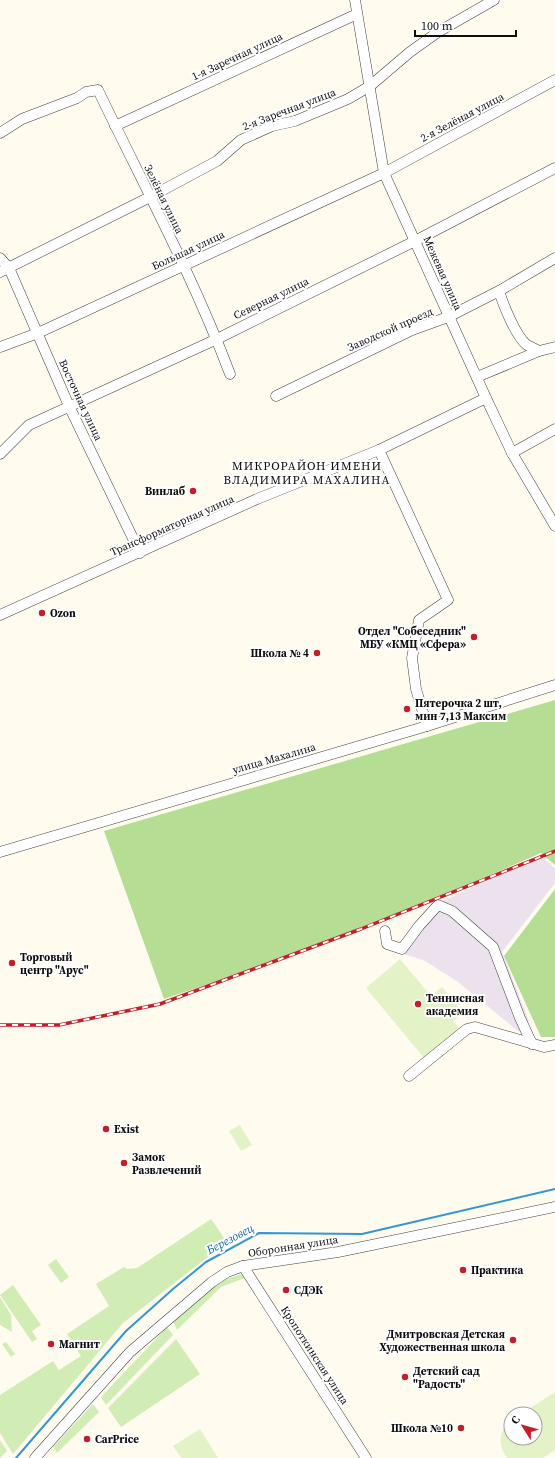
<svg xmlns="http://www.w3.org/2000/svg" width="555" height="1458" font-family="'Source Serif 4',serif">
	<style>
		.industrial { fill: #ece2ed }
		.green { fill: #d2ecb6 }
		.forest { fill: #b6dd94 }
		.pitch { fill: #e4f2c8 }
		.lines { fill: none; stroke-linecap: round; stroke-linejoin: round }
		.stream { stroke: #3396d4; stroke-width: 2 }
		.minor-casing { stroke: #414141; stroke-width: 11 }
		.minor { stroke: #fff; stroke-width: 10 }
		.rail-casing { stroke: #c61e28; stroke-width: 3.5 }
		.rail { stroke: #fff; stroke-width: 2; stroke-dasharray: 6; stroke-linecap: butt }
		.poi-dot { fill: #c61e28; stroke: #fff; stroke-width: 1.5 }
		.labels { text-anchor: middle; stroke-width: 4; stroke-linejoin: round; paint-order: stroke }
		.street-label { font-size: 11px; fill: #0e0e0e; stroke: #fff }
		.poi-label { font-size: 11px; font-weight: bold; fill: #0e0e0e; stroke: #fff; text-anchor: start }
		.neighbourhood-label { font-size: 12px; letter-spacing: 1px; fill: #0e0e0e; stroke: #fff }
		.water-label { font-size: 12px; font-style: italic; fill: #1067a7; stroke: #fff }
	</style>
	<rect width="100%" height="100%" fill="#fffcef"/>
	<path class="industrial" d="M543,858L555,868V883L502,952L529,1021L519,1032L458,982L425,961L398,952L428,908L490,879Z"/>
	<g class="green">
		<path d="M211,1219L227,1242L123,1323L13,1454L0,1433V1395L53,1361L59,1370L81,1356L67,1334L109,1306L96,1284L124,1267L127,1269L137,1268Z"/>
		<path d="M56,1259L69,1277L61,1283L48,1265Z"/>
		<path d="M245,1273L247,1277L221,1287L177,1330L173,1322L216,1282Z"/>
		<path d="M13,1285L41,1325L32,1331L37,1339L32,1342L0,1295Z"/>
		<path d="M0,1297L11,1315L12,1332L0,1325Z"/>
		<path d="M167,1327L173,1335L106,1405L101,1397Z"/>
		<path d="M176,1339L200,1374L121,1427L108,1408Z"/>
		<path d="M6,1342L15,1354L11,1357L2,1344Z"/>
		<path d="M93,1404L99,1412L57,1453L53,1447Z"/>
		<path d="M0,1440L7,1451L0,1458Z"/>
	</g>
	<g class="forest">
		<path d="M555,700V865L541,853C417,907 292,956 164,999L104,831Z"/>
		<path d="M555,889V1037H541L504,956Z"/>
	</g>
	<g class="pitch">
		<path d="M400,959L431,996L442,987L463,1012L453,1021L460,1029L425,1059L366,988Z"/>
		<path d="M240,1125L252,1145L241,1151L229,1131Z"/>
		<path d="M555,1392V1450L543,1458H507C498,1446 498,1430 511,1420V1438H535V1414H521Z"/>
		<path d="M200,1429L218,1458H181L173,1446Z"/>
	</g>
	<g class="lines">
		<path class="stream" d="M16,1458L126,1331L173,1289L206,1262L259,1233L362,1234L555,1189"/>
		<defs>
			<g id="minor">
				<path d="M355,0L384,173L486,398L512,453L555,526"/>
				<path d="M115,126L357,14"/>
				<path d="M0,133L22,119L77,98L86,92L98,90C143,184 193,276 230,374"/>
				<path d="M0,258L9,268L69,406L140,553"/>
				<path d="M0,272L150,197L217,161L241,140L272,126L295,121L348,99L370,86L410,52L438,32L494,0"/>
				<path d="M499,291C503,304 516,337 527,345C531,347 535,349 539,351"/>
				<path d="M0,347L38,333L384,173L555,80"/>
				<path d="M477,377L539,351L555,347"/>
				<path d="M276,396L412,330L448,317L499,291L555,258"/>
				<path d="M379,450L448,600L419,620L412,658L416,689L427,726"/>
				<path d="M512,453L555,429"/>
				<path d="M0,454L29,425L217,339L415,241L555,168"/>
				<path d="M0,615L257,499L379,450L486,398"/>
				<path d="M0,852L427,726L555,685"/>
				<path d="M385,931L387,944L402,949L419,926L438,905L452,911L493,947L520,1018L532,1044"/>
				<path d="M409,1076L467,1029L475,1027L544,1047L555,1045"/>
				<path d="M243,1266L366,1458"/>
				<path d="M35,1458L130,1352L212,1282L227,1272L243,1266L338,1252L555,1207"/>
			</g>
		</defs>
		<use href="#minor" class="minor-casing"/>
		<use href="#minor" class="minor"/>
		<defs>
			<path id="rail" d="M0,1025H59L160,1004L361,929L555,851"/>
		</defs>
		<use href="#rail" class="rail-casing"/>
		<use href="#rail" class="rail"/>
	</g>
	<g class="poi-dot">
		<circle cx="193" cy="491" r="4"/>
		<circle cx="42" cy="613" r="4"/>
		<circle cx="474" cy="637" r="4"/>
		<circle cx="317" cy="653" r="4"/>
		<circle cx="407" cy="709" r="4"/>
		<circle cx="12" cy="963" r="4"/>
		<circle cx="418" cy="1004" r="4"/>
		<circle cx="106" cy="1129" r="4"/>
		<circle cx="124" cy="1163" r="4"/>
		<circle cx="463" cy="1270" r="4"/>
		<circle cx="286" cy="1290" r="4"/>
		<circle cx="513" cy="1340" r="4"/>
		<circle cx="51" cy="1344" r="4"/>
		<circle cx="405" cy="1377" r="4"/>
		<circle cx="461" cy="1428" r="4"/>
		<circle cx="87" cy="1439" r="4"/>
	</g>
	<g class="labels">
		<g class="street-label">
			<text transform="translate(237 56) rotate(-25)" y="4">1-я Заречная улица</text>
			<text transform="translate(289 109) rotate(-21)" y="4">2-я Заречная улица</text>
			<text transform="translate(462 117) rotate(-28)" y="4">2-я Зелёная улица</text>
			<text transform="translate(164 199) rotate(64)" y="4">Зелёная улица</text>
			<text transform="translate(188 250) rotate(-25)" y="4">Большая улица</text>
			<text transform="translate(443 273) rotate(66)" y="4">Межевая улица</text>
			<text transform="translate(271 298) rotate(-26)" y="4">Северная улица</text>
			<text transform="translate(390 329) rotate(-24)" y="4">Заводской проезд</text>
			<text transform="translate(81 400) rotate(65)" y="4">Восточная улица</text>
			<text transform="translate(172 525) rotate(-24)" y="4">Трансформаторная улица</text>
			<text transform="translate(274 758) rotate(-16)" y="4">улица Махалина</text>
			<text transform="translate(293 1246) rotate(-9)" y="4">Оборонная улица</text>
			<text transform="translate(315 1355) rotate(57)" y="4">Кропоткинская улица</text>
		</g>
		<g class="poi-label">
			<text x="185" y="495" text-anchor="end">Винлаб</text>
			<text x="50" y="617">Ozon</text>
			<text x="466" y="635" text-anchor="end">Отдел "Собеседник"<tspan x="466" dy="13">МБУ «КМЦ «Сфера»</tspan></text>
			<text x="309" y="657" text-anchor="end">Школа № 4</text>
			<text x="415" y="707">Пятерочка 2 шт,<tspan x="415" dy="13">мин 7,13 Максим</tspan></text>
			<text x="20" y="961">Торговый<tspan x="20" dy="13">центр "Арус"</tspan></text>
			<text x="426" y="1002">Теннисная<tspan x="426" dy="13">академия</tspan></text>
			<text x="114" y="1133">Exist</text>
			<text x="132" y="1161">Замок<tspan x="132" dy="13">Развлечений</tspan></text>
			<text x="471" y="1274">Практика</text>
			<text x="294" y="1294">СДЭК</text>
			<text x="505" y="1338" text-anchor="end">Дмитровская Детская<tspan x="505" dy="13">Художественная школа</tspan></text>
			<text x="59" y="1348">Магнит</text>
			<text x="413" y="1375">Детский сад<tspan x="413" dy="13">"Радость"</tspan></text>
			<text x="453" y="1432" text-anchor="end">Школа №10</text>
			<text x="95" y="1443">CarPrice</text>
		</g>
		<g class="neighbourhood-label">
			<text x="307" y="470">МИКРОРАЙОН ИМЕНИ<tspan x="307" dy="14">ВЛАДИМИРА МАХАЛИНА</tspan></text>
		</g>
		<g class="water-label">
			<text transform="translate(230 1239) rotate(-28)" y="4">Березовец</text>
		</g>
	</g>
	<g transform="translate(523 1426) rotate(307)"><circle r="19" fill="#ffffff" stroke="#9f9f9f"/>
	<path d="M0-3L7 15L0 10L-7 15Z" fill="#c61e28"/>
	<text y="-6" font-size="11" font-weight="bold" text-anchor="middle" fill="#0e0e0e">С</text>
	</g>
	<path d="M415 30v6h101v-6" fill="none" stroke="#0e0e0e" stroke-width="2"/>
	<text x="421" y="30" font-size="12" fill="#0e0e0e" stroke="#ffffff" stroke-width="3" paint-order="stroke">100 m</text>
</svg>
